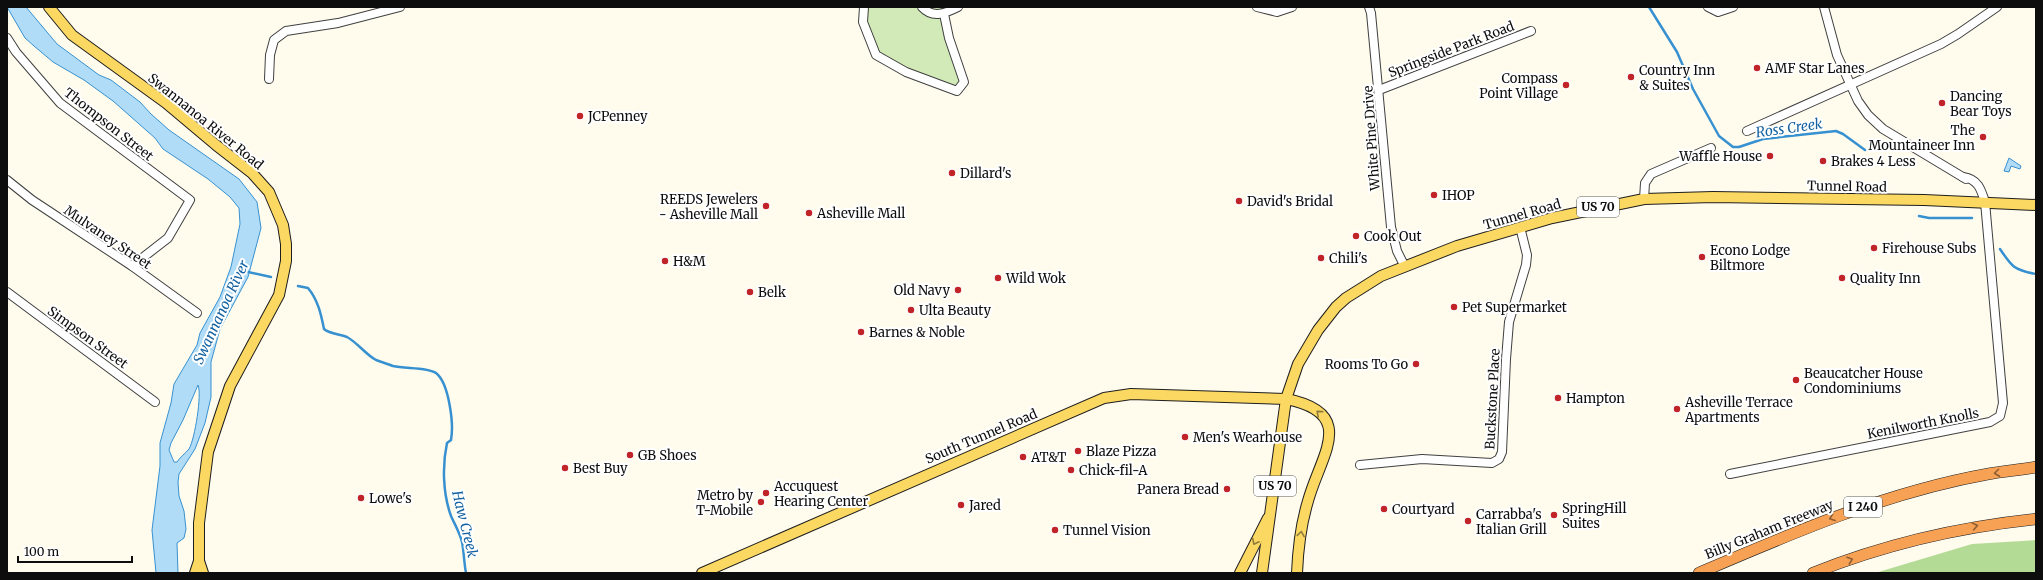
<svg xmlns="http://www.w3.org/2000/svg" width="2043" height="580" font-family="Merriweather,serif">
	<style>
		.green { fill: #d1eab7 }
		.forest { fill: #b4db96 }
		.water { fill: #b1dcf7; stroke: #3791d0; fill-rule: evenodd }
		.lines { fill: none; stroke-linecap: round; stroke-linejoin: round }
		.stream { stroke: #3791d0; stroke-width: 2.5 }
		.minor-casing { stroke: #404040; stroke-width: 10 }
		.major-casing { stroke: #1e1e1e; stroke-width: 12 }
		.highway-casing { stroke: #1e1e1e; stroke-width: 12 }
		.minor { stroke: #fff; stroke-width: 8 }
		.major { stroke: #fbd862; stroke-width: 10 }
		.highway { stroke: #f7a154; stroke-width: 11 }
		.oneway { stroke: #907d3c }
		.oneway2 { stroke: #8e5e34 }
		.poi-dot { fill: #c02328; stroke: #fff; stroke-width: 1.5 }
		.labels { text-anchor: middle; stroke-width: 4; stroke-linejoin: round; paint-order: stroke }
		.shield { fill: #fff; stroke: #565656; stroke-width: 1 }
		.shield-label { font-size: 12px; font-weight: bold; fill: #0d0d0d }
		.street-label { font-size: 13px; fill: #0d0d0d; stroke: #fff }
		.poi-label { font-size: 13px; fill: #0d0d0d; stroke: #fff; text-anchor: start }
		.water-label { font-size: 14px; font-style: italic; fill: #1462a2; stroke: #fff }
	</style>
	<rect width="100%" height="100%" fill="#fffcee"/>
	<path class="green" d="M864,7H958L944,15L964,82L957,91L876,55L863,22Z"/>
	<path class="forest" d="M2036,540V573H1875L1972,544Z"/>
	<g class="water">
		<path d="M7,7H26L57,44L99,75L111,80L140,102L151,114L169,130L239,179L257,202L261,228L248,277L220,329L211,362V397L205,423L195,449L179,474L178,482L179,496L184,511L186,529L184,538L177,543L178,573H156L152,530L160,466V443L171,403L174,384L197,345L200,333L220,297L231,267L240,224L239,208L230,197L208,179L163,149L155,138L113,101L84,80L53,62L34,46L25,38ZM198,385C202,394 195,439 189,449C185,454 181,456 177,462H174L169,450L171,443L183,420Z"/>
		<path d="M2009,158L2021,166L2020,169L2011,166L2009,172L2004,171Z"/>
	</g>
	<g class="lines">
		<g class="stream">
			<path d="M1649,7L1677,52L1693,89L1719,136L1733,147H1739L1763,139L1836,131L1843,134L1865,150"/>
			<path d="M1919,216L1929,218H1972"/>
			<path d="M2000,249C2012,267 2014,270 2036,274"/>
			<path d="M248,272L271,277"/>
			<path d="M298,286L308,288C318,300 321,314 324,329C330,334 339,334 347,337C358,343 365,354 376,360C381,362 388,364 393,366C405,369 427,367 436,373C449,383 454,424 451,440L447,443C442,466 443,494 451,516C455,525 460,533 462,542C464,552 464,563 466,573"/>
		</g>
		<defs>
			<g id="minor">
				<path d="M864,7L863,22L876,55L906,72L957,91L964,82L949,38L944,14"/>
				<path d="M922,7C933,19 946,13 958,7"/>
				<path d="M1257,7L1277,12L1292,7"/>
				<path d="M1369,7L1371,13L1391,227L1397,251L1404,265"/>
				<path d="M1708,7L1718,12L1733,7"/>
				<path d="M1824,7L1837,55L1858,101L1868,115L1883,129L1966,179"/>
				<path d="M7,38L16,52L60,103L190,200L168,238L132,266"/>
				<path d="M269,79L270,55L274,40L286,31L338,23L400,7"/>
				<path d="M1379,90L1531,31"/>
				<path d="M1747,131L1941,44L1958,34L1997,7"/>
				<path d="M7,180L32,200L132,266L197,313"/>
				<path d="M1644,199L1645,183L1651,174L1711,148"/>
				<path d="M7,292L155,402"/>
				<path d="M1360,465L1422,459L1492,463L1499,459L1502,452L1506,359L1509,322L1526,265L1527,255L1520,227"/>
				<path d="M1730,474L1990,422L2000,416L2003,403L1985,202C1981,189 1978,179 1963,177"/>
			</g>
			<g id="major">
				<path d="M49,7L72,35L166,103L216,145L252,173L269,192L283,225L286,244V261L279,295L230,386L208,452L199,523V561L203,573"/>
				<path d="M195,573L199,561"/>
				<path d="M702,573L1104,398L1131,394L1286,399C1359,413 1320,456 1308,501C1301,524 1298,548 1297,573"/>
				<path d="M1240,573L1268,518"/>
				<path d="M1262,573L1286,399L1298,364L1318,330L1336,307L1346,298L1381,276L1457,246L1552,218L1644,199L1713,197L1924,200L2036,205"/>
			</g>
			<g id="highway">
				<path d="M1699,573C1792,533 1887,492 1988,474C2004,471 2020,470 2036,467"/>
				<path d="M1813,573C1885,544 1959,527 2036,519"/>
			</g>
		</defs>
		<use href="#minor" class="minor-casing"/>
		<use href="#major" class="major-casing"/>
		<use href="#highway" class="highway-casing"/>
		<use href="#minor" class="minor"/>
		<use href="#major" class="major"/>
		<use href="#highway" class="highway"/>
	</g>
	<defs><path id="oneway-chevron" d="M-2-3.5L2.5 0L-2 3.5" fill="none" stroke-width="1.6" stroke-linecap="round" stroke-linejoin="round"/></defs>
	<g class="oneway">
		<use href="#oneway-chevron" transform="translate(1319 413) rotate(-139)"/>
		<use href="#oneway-chevron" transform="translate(1301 534) rotate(-81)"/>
		<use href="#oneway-chevron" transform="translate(1255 542) rotate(117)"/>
	</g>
	<g class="oneway2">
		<use href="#oneway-chevron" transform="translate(1997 473) rotate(173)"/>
		<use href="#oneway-chevron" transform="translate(1832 518) rotate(160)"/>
		<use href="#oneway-chevron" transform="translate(1975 526) rotate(-11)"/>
		<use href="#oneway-chevron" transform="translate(1850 560) rotate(-19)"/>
	</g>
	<g class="poi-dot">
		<circle cx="1757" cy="68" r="4"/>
		<circle cx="1631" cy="77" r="4"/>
		<circle cx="1566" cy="85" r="4"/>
		<circle cx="1942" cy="103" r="4"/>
		<circle cx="580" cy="116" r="4"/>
		<circle cx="1983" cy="137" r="4"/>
		<circle cx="1770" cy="156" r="4"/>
		<circle cx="1823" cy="161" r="4"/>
		<circle cx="952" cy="173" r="4"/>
		<circle cx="1434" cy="195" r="4"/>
		<circle cx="1239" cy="201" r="4"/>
		<circle cx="766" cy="206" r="4"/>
		<circle cx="809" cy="213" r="4"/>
		<circle cx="1356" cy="236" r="4"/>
		<circle cx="1874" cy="248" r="4"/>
		<circle cx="1702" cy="257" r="4"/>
		<circle cx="1321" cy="258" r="4"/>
		<circle cx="665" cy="261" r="4"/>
		<circle cx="998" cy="278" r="4"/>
		<circle cx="1842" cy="278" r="4"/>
		<circle cx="958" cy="290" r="4"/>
		<circle cx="750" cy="292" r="4"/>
		<circle cx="1454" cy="307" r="4"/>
		<circle cx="911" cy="310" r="4"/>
		<circle cx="861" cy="332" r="4"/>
		<circle cx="1416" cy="364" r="4"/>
		<circle cx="1796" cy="380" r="4"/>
		<circle cx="1558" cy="398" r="4"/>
		<circle cx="1677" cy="409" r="4"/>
		<circle cx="1185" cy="437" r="4"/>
		<circle cx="1078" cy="451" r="4"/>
		<circle cx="630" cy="455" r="4"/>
		<circle cx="1023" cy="457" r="4"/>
		<circle cx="565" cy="468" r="4"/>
		<circle cx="1071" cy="470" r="4"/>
		<circle cx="1227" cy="489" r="4"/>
		<circle cx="766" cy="493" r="4"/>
		<circle cx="361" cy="498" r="4"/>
		<circle cx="761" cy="502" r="4"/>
		<circle cx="961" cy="505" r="4"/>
		<circle cx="1384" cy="509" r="4"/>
		<circle cx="1554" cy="515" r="4"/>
		<circle cx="1468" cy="521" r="4"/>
		<circle cx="1055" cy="530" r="4"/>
	</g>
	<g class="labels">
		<g class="shield">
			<rect x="1577" y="197" width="42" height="20" rx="3"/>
			<rect x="1254" y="476" width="42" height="20" rx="3"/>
			<rect x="1844" y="497" width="38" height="20" rx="3"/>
		</g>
		<g class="shield-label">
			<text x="1598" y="211">US 70</text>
			<text x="1275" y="490">US 70</text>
			<text x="1863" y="511">I 240</text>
		</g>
		<g class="street-label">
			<text transform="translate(1451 49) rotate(-21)" y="5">Springside Park Road</text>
			<text transform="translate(206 121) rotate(39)" y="5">Swannanoa River Road</text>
			<text transform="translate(109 124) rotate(38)" y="5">Thompson Street</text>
			<text transform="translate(1371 138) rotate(-94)" y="5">White Pine Drive</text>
			<text transform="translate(1847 186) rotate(1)" y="5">Tunnel Road</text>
			<text transform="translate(1522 214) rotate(-16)" y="5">Tunnel Road</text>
			<text transform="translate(108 237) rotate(34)" y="5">Mulvaney Street</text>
			<text transform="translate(88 337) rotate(36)" y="5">Simpson Street</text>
			<text transform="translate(1492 399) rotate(-87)" y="5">Buckstone Place</text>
			<text transform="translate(1923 423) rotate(-11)" y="5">Kenilworth Knolls</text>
			<text transform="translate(981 436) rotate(-23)" y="5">South Tunnel Road</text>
			<text transform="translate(1769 529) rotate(-22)" y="5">Billy Graham Freeway</text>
		</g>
		<g class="poi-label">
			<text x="1765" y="73">AMF Star Lanes</text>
			<text x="1639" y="75">Country Inn<tspan x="1639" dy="15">&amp; Suites</tspan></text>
			<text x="1558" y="83" text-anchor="end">Compass<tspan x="1558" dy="15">Point Village</tspan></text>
			<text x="1950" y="101">Dancing<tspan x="1950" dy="15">Bear Toys</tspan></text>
			<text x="588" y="121">JCPenney</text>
			<text x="1975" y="135" text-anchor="end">The<tspan x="1975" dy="15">Mountaineer Inn</tspan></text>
			<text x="1762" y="161" text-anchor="end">Waffle House</text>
			<text x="1831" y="166">Brakes 4 Less</text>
			<text x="960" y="178">Dillard's</text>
			<text x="1442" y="200">IHOP</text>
			<text x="758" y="204" text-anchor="end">REEDS Jewelers<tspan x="758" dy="15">- Asheville Mall</tspan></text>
			<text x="1247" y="206">David's Bridal</text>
			<text x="817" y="218">Asheville Mall</text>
			<text x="1364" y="241">Cook Out</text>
			<text x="1882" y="253">Firehouse Subs</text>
			<text x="1710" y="255">Econo Lodge<tspan x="1710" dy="15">Biltmore</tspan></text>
			<text x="1329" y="263">Chili's</text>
			<text x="673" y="266">H&amp;M</text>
			<text x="1006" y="283">Wild Wok</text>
			<text x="1850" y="283">Quality Inn</text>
			<text x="950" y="295" text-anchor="end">Old Navy</text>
			<text x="758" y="297">Belk</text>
			<text x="1462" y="312">Pet Supermarket</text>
			<text x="919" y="315">Ulta Beauty</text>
			<text x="869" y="337">Barnes &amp; Noble</text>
			<text x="1408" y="369" text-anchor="end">Rooms To Go</text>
			<text x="1804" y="378">Beaucatcher House<tspan x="1804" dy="15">Condominiums</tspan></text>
			<text x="1566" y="403">Hampton</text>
			<text x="1685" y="407">Asheville Terrace<tspan x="1685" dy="15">Apartments</tspan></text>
			<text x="1193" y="442">Men's Wearhouse</text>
			<text x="1086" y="456">Blaze Pizza</text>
			<text x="638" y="460">GB Shoes</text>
			<text x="1031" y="462">AT&amp;T</text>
			<text x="573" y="473">Best Buy</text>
			<text x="1079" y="475">Chick-fil-A</text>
			<text x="774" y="491">Accuquest<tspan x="774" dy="15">Hearing Center</tspan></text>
			<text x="1219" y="494" text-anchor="end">Panera Bread</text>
			<text x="753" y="500" text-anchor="end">Metro by<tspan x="753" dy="15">T-Mobile</tspan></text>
			<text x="369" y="503">Lowe's</text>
			<text x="969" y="510">Jared</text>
			<text x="1562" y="513">SpringHill<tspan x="1562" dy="15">Suites</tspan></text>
			<text x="1392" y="514">Courtyard</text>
			<text x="1476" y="519">Carrabba's<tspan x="1476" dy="15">Italian Grill</tspan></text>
			<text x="1063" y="535">Tunnel Vision</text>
		</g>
		<g class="water-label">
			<text transform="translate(1789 128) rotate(-8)" y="5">Ross Creek</text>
			<text transform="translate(221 312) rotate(-65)" y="5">Swannanoa River</text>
			<text transform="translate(465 524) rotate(76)" y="5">Haw Creek</text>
		</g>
	</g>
	<rect width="2043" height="580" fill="none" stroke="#0d0d0d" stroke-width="16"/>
	<path d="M18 556v6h114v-6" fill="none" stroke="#0d0d0d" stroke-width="2"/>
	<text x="24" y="556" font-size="12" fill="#0d0d0d" stroke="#ffffff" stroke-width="3" paint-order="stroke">100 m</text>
</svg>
